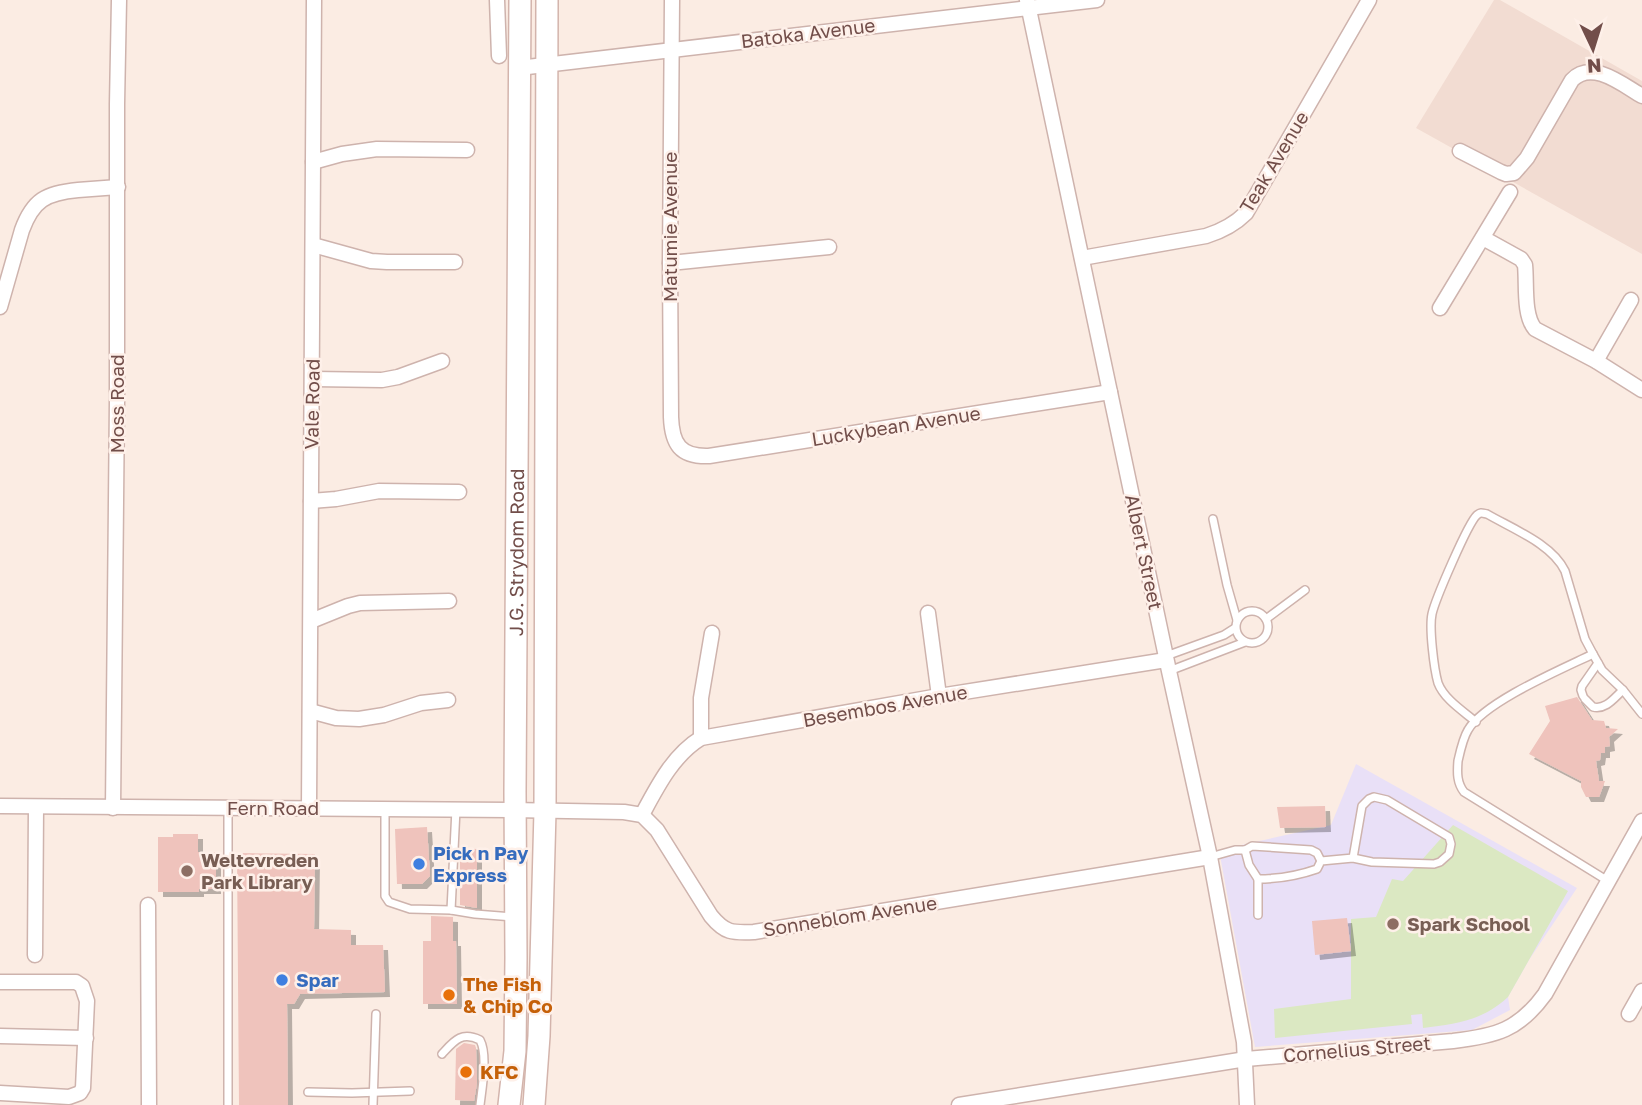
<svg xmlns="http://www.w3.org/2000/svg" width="1642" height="1105" font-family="'Golos Text',sans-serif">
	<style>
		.residential { fill: #f2dcd2 }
		.education { fill: #e9e0f7 }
		.green { fill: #dbe8c2 }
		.building { fill: #efc3bc; filter: url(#shadow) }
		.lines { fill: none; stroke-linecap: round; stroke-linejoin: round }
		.lane-casing { stroke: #ceb3ad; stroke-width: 10 }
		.street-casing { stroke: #ceb3ad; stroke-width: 17 }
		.secondary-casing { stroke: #d3b4ac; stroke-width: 24 }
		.lane { stroke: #fff; stroke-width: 7 }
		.street { stroke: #fff; stroke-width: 14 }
		.secondary { stroke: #fff; stroke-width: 21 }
		.shop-dot { fill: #3f7fe0; stroke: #fef0e9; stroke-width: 2.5 }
		.education-dot { fill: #8d6e63; stroke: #fef0e9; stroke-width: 2.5 }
		.food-dot { fill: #e8710a; stroke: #fef0e9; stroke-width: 2.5 }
		.labels { text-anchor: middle; stroke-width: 5; stroke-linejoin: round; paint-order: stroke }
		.street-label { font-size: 19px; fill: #724e4a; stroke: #fef0e9 }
		.shop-label { font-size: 19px; font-weight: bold; fill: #366cbe; stroke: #fef0e9; text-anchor: start }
		.education-label { font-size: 19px; font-weight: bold; fill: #785e54; stroke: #fef0e9; text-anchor: start }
		.food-label { font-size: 19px; font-weight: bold; fill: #c56008; stroke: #fef0e9; text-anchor: start }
	</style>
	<defs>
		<filter id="shadow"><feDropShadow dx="5" dy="5" stdDeviation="0" flood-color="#0004"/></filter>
	</defs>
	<rect width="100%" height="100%" fill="#fbece3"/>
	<path class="residential" d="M1494,0H1500L1642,81V254L1416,128Z"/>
	<path class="education" d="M1356,764L1577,888L1529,960L1508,997L1510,1010L1472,1030L1255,1047L1219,850L1331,825Z"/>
	<path class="green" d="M1453,825L1568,891L1508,997C1482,1021 1456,1024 1423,1028L1422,1014L1411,1015L1412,1024L1275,1038L1274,1009L1351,999V919L1376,917L1392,879L1403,881Z"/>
	<g class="building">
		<path d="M1577,697L1592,720L1604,721L1606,728L1618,729L1609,737L1610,746L1605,747V753H1601L1600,760L1596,761L1599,781H1605L1599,797H1586L1581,787V781L1529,754L1550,721L1545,706Z"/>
		<path d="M1325,806L1326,827L1280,828L1277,807Z"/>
		<path d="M427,827L430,876L422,884H397L395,829Z"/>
		<path d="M173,834H198V852H216V889H199V892H158V837H173Z"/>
		<path d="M460,848L477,849V908L460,905Z"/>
		<path d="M237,853L315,854L314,929L351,930V945H383L385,992L300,994L294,1004H287L288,1105H239Z"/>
		<path d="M431,916L453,917V941H456L457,1004H423V941H431Z"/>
		<path d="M1347,918L1351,951L1315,955L1312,921Z"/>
		<path d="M464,1043L475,1045L476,1048L477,1083L474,1101L455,1100L456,1049Z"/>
	</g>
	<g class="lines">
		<defs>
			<g id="lane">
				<path d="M1213,519L1227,585L1237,620"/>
				<circle cx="1252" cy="627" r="16"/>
				<path d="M1266,619L1305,590"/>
				<path d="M1593,654C1562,669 1484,702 1468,730C1463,738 1460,752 1458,761C1457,773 1457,783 1464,792L1608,881"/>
				<path d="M1166,656L1224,635L1235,628"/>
				<path d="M1169,671L1245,642"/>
				<path d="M1583,696L1581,690L1582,686L1598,663"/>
				<path d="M1585,699L1593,707C1606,710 1614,698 1623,690"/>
				<path d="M1476,722C1463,711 1444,699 1438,683C1434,669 1429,628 1432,614C1435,600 1468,523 1477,515C1481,512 1482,513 1487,514C1513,529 1552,544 1565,571L1585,639L1593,654L1602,670L1623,690L1642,714"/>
				<path d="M385,810V896L389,902L410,909L451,910L475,914L513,917"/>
				<path d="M1245,850L1249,865L1258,879V915"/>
				<path d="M1210,857L1235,850H1245L1252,846L1311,850L1317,853L1321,861"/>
				<path d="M1258,879C1279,879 1297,876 1317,869L1321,861L1353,858L1372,862L1434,864L1440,862L1449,854L1451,844L1449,837L1387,800L1374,797L1369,799L1362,806L1353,858"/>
				<path d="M451,910L456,809"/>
				<path d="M442,1054C454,1041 461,1031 480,1040C488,1055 482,1088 480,1105"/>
				<path d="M308,1092L352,1093L410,1091"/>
				<path d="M228,1105V808"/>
				<path d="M373,1105L376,1014"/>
			</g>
			<g id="street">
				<path d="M497,0L499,56"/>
				<path d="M672,0L670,263L671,417C672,444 680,457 709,456L1110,392"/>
				<path d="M1027,0L1169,671L1210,857L1244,1042L1247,1105"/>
				<path d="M519,68L1097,0"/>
				<path d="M1460,151L1501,172L1506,174L1514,173L1527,158L1572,80C1592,59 1623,85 1642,96"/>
				<path d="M313,162L342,154L377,149L467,150"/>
				<path d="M1483,238L1521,259L1525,265C1527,283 1523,315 1535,329L1596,361L1642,390"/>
				<path d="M313,245L371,261L387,262H455"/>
				<path d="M1082,258L1206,236C1222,231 1234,225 1246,213L1369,0"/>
				<path d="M670,263L829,247"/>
				<path d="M0,307L22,230C33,200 46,193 78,190C91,189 104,188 118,187"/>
				<path d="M1440,308L1510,192"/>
				<path d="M1596,361L1631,300"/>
				<path d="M313,379L382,380L398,377L442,361"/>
				<path d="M311,501L336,499L379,491L459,492"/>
				<path d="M928,613L939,696"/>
				<path d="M311,621L348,606L360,603L449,601"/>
				<path d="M310,711L336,718L359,719L384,715L421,703L448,700"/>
				<path d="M701,738V698L712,633"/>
				<path d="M0,806L511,810L624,812L642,815L657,830L711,916C725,933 732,933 754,932L1210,857"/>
				<path d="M113,808L117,400V104L119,0"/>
				<path d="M309,808L314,0"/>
				<path d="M642,815C657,787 673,755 701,738L939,696L1166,660"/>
				<path d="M148,905L149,1105"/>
				<path d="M35,955L36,807"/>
				<path d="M0,982H76L82,986L87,1001L83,1088L80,1093L69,1097L0,1093"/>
				<path d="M1629,1014L1642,991"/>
				<path d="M0,1036L86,1038"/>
				<path d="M959,1105L1246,1059L1453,1041C1496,1036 1519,1030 1545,994L1642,821"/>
			</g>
			<g id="secondary">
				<path id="s1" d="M509,1105L515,1051L516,958L515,792L520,0"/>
				<path d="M534,1105L539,1036L545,811L547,0"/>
			</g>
		</defs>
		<use href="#lane" class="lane-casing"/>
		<use href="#street" class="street-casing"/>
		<use href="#secondary" class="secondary-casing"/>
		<use href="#lane" class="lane"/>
		<use href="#street" class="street"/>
		<use href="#secondary" class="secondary"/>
	</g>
	<g class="shop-dot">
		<circle cx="419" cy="864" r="7"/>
		<circle cx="282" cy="980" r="7"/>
	</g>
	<g class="education-dot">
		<circle cx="187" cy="871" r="7"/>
		<circle cx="1393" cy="924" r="7"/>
	</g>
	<g class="food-dot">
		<circle cx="449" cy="995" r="7"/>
		<circle cx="466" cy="1072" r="7"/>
	</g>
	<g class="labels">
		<g class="street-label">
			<text transform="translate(808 33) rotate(-7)" y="7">Batoka Avenue</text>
			<text transform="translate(1274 162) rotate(-59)" y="7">Teak Avenue</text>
			<text transform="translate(670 227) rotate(-90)" y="7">Matumie Avenue</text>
			<text transform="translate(117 404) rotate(-90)" y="7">Moss Road</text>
			<text transform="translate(312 404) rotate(-89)" y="7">Vale Road</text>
			<text transform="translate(896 426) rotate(-9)" y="7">Luckybean Avenue</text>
			<text transform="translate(1144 552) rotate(78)" y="7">Albert Street</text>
			<text dy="7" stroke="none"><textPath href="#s1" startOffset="553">J.G. Strydom Road</textPath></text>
			<text transform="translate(885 706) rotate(-10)" y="7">Besembos Avenue</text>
			<text x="273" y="815">Fern Road</text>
			<text transform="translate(850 916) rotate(-9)" y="7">Sonneblom Avenue</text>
			<text transform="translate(1357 1049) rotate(-5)" y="7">Cornelius Street</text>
		</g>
		<g class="shop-label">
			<text x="433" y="860">Pick n Pay<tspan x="433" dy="22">Express</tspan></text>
			<text x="296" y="987">Spar</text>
		</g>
		<g class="education-label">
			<text x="201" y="867">Weltevreden<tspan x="201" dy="22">Park Library</tspan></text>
			<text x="1407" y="931">Spark School</text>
		</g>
		<g class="food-label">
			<text x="463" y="991">The Fish<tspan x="463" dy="22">&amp; Chip Co</tspan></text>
			<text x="480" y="1079">KFC</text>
		</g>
	</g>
	<g transform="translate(1593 49) rotate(176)" stroke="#fef0e9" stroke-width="5" paint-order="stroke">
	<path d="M0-5L12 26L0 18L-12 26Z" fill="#724e4a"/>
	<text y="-10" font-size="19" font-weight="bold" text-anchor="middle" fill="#724e4a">N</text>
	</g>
</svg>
